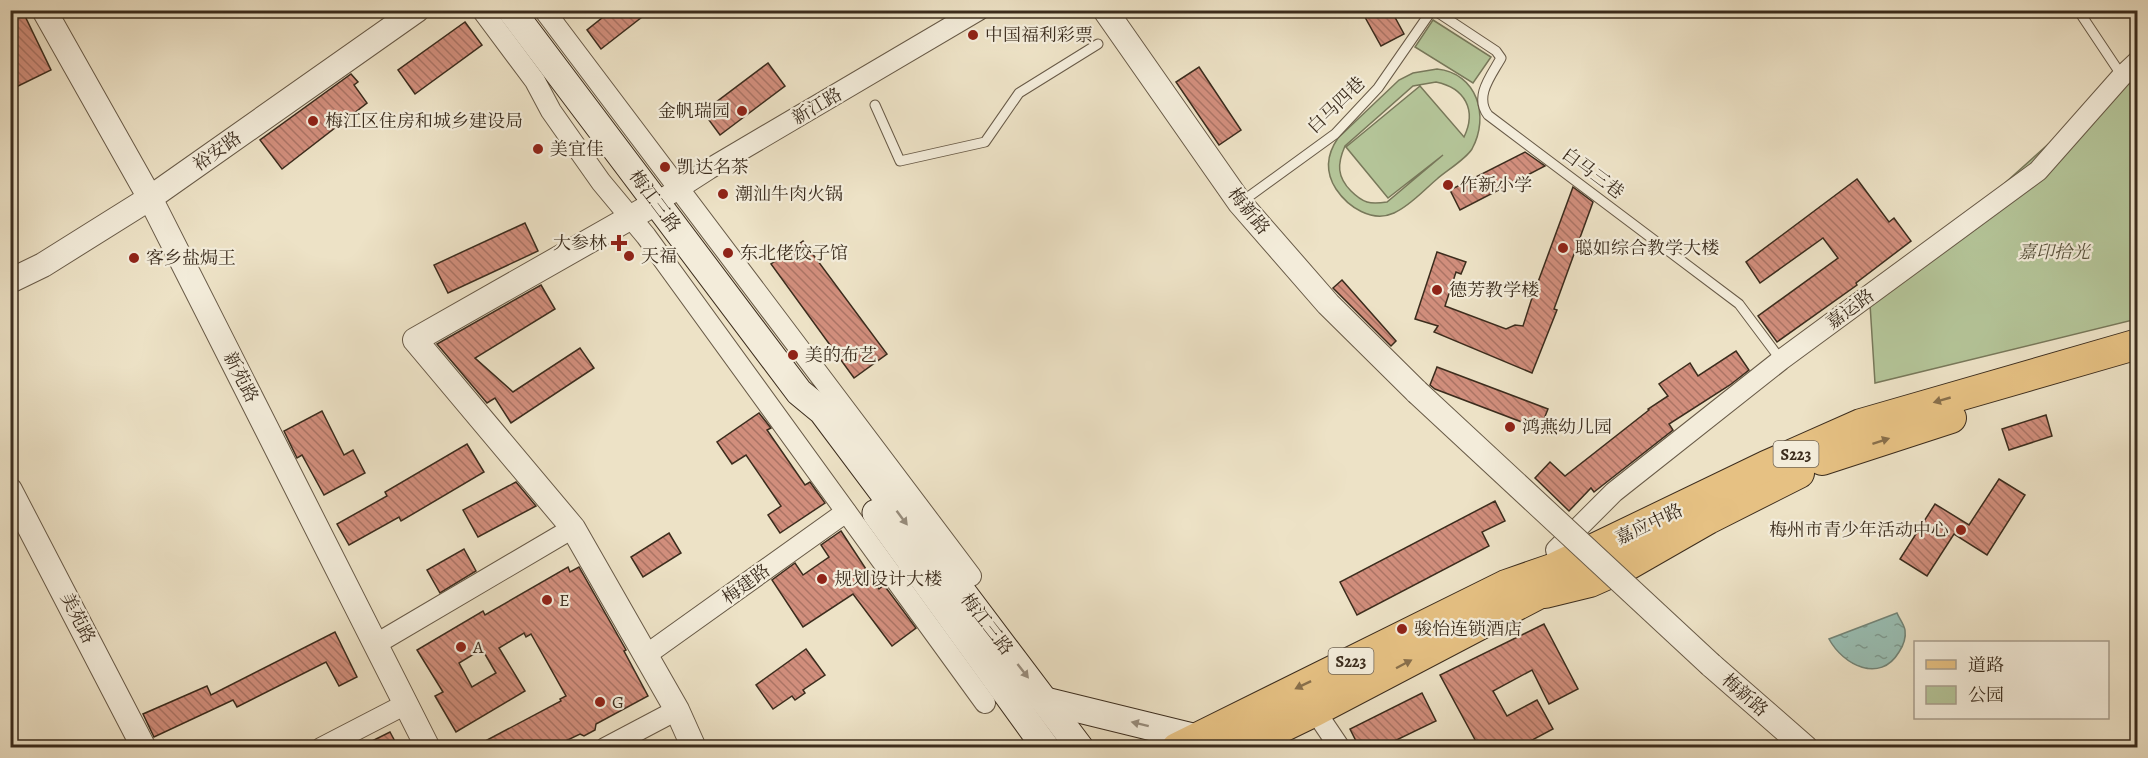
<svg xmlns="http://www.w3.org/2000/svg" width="2148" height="758" font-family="Alegreya,'Noto Serif SC',serif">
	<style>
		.green { fill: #b4c498; stroke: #78785a; stroke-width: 1.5; fill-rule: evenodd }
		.water { fill: url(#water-ripples); stroke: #738477; stroke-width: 1.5 }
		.building { fill: url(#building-back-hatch); stroke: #3b2c1d; stroke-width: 1.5; fill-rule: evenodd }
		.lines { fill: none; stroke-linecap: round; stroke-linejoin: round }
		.service-casing { stroke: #685a47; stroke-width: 11 }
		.minor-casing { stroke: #685a47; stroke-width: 22 }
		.tertiary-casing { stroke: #685a47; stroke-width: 26 }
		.secondary-casing { stroke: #3b2c1d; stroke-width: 29 }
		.primary-casing { stroke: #3b2c1d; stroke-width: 32 }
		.service { stroke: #f3ecda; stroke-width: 9 }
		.minor { stroke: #f3ecda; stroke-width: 20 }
		.tertiary { stroke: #f3ecda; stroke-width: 24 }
		.secondary { stroke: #f3ecda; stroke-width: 27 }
		.primary { stroke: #e6c183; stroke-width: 30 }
		.tertiary-bridge-casing { stroke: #685a47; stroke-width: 26; stroke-linecap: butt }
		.tertiary-bridge { stroke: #f3ecda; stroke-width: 24 }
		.oneway { fill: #886f4b }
		.oneway2 { fill: #978c7c }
		.poi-dot { fill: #8f2418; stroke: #f3ecda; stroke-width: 2 }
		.labels { text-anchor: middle; stroke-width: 4.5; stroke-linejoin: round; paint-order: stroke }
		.shield { fill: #f3ecda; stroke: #726656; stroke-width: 1.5 }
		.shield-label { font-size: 16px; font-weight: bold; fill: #3b2c1d }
		.poi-label { font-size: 18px; fill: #3b2c1d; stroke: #f3ecda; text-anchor: start }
		.street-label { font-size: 18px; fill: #3b2c1d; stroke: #f3ecda }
		.park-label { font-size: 18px; font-style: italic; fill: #59523c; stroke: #f3ecda }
	</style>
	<defs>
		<pattern id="water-ripples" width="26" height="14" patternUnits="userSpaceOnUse" patternTransform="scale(1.5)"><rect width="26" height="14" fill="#99beb3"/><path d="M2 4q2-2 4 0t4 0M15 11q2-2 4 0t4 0" fill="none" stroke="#7e9b91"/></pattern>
		<pattern id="building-back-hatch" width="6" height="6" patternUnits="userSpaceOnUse" patternTransform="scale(1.5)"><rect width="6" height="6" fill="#d18e7c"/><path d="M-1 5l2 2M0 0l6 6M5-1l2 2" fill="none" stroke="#ab7465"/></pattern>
	</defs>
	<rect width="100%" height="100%" fill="#ede2c6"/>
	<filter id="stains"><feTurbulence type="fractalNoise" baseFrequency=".00333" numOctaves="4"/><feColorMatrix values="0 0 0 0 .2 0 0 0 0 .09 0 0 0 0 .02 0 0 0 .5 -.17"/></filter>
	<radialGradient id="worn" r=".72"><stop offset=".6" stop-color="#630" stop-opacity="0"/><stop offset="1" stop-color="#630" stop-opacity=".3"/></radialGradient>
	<g class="green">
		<path d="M1433,20L1491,57L1473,83L1415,47Z"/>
		<path d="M1437,69C1477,73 1490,116 1472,149C1466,159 1446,171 1437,179C1424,190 1410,206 1394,213C1372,223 1348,207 1336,189C1325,172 1327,154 1338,138L1399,80L1413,73ZM1436,82C1465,88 1477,110 1464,137L1420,86L1346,147L1388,198L1443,155L1387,202C1381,203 1373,204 1367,202C1361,200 1355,195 1351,191C1337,177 1337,164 1345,146L1413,86Z"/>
		<path d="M2137,69V319L1875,383L1870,304L2112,87Z"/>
	</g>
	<path class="water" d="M1897,613C1899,618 1904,624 1905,630C1906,637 1903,646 1899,652C1880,684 1843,665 1829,639Z"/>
	<g class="building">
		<path d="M10,10H22L51,70L10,90Z"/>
		<path d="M612,10H651L601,49L587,30Z"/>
		<path d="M1361,10H1391L1404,34L1381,46Z"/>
		<path d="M465,22L482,45L415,94L398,70Z"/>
		<path d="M768,63L785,86L720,135L703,112Z"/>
		<path d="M1199,67L1241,130L1219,145L1176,82Z"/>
		<path d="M351,74L358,82L354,85L367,103L282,169L260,140Z"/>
		<path d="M1525,152L1545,166L1460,210L1450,190Z"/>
		<path d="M1857,179L1889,222L1894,218L1911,241L1856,283L1857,285L1777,342L1758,316L1838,258L1823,238L1760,283L1746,262Z"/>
		<path d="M1573,187L1593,202L1554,309L1557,310L1532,373L1434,332L1438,326L1415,319L1437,252L1466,262L1461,274L1456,272L1445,306L1506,329L1515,325L1523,326L1531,301Z"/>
		<path d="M525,223L538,251L448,293L434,265Z"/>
		<path d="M803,241L887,354L854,378L771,264Z"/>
		<path d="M1342,280L1396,341L1391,346L1333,288Z"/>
		<path d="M541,285L555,309L475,358L513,392L580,348L594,368L511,423L495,398L487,403L437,344Z"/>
		<path d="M1736,351L1749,370L1730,385L1669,424L1673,430L1594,492L1591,488L1569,511L1535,478L1550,462L1565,476L1649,410L1648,409L1668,396L1659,384L1690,363L1698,376Z"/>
		<path d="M1437,367L1548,409L1540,429L1435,389L1430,385Z"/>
		<path d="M322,411L344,455L353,450L365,473L324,495L302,455L297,458L284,431Z"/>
		<path d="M759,413L771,428L767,430L805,485L810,482L825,503L780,533L768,515L781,506L746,455L732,464L717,442Z"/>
		<path d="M2046,415L2052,436L2009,450L2002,429Z"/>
		<path d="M467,444L484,472L401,521L399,517L349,545L337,524L387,496L385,492Z"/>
		<path d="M1999,479L2025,495L1987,555L1954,534L1927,576L1900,559L1935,504L1969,525Z"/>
		<path d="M516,482L536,506L478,537L463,510Z"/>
		<path d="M1495,501L1505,521L1482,532L1489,546L1357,615L1340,582Z"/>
		<path d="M841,531L879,589L884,585L916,628L892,646L853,594L803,627L772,580L795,563L803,575L829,557L821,545Z"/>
		<path d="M669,533L681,553L643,577L631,557Z"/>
		<path d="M464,549L476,571L440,593L427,570Z"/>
		<path d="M568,567L570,572L579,567L626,650L624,651L648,696L596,724L595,730L584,736L580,734L553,747H474L561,701L560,699L566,696L531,634L526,637L524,633L499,648L525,691L456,732L435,696L443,692L417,650L483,611L485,615ZM482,649L496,673L472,687L459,663Z"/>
		<path d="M1544,624L1578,689L1549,704L1532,670L1493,691L1507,716L1537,700L1553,729L1519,747H1479L1440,675Z"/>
		<path d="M335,632L357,677L339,686L326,662L237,707L233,700L154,737L143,714L207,686L211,695Z"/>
		<path d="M806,649L825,675L803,690L805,693L795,700L792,696L773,709L756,685Z"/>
		<path d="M1422,693L1436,721L1382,747H1359L1350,729Z"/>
		<path d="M390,732L398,747H360Z"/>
	</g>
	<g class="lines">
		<defs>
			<g id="service">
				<path d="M1434,10L1496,51L1501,58C1491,76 1474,96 1488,115L1739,304L1781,360"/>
				<path d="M2081,10L2082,16L2122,76"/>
				<path d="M875,105L900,161L985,142L1019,93L1098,44"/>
				<path d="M1240,203L1335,134L1378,88L1432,10"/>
			</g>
			<g id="minor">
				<path d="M482,10L535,81L551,111L601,182L646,236L985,703"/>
				<path d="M544,10L971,576"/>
				<path d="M667,196L709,169L979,10"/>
				<path d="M1556,550L1614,492L1781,360L2038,171L2122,76L2138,61"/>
				<path d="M376,644L573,528"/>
				<path d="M646,655L846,512"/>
				<path d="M1315,711L1340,748"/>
				<path d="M321,748L406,704"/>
				<path d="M605,748L677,710"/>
			</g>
			<g id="tertiary">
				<path d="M44,10L150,198L428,748"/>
				<path d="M1105,10L1240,203L1328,304L1417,392"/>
				<path d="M656,203L415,340L573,528L677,710L694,748"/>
				<path d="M10,281L43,265L150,198L417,10"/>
				<path d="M10,490L144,748"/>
				<path d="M1711,665L1806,748"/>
			</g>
			<g id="secondary">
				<path d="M511,10L799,392L822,411L906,523L957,585L1080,748"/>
				<path d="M876,513L1046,748"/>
				<path d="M1046,701L1197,738"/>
			</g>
			<g id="primary">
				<path d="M1822,460L1951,418"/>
				<path d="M1545,593L1590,582L1626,566L1708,519L1799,473"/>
				<path d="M1177,748L1506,585L1552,569L1766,466L1861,424L2138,344"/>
				<path d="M1239,748L1315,711L1565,580"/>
			</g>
		</defs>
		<use href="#service" class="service-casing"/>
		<use href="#minor" class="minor-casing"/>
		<use href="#tertiary" class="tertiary-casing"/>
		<use href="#secondary" class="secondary-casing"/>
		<use href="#primary" class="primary-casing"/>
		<use href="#service" class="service"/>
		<use href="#minor" class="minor"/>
		<use href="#tertiary" class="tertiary"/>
		<use href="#secondary" class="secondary"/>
		<use href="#primary" class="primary"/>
		<defs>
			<path id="tertiary-bridge" d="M1417,392L1711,665"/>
		</defs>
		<use href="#tertiary-bridge" class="tertiary-bridge-casing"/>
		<use href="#tertiary-bridge" class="tertiary-bridge"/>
	</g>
	<defs><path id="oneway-solid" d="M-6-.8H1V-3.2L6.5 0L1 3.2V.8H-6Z" transform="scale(1.5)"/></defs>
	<g class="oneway">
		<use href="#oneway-solid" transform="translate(1942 400) rotate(164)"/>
		<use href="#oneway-solid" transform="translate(1881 441) rotate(-18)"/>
		<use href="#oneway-solid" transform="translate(1404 664) rotate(-28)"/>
		<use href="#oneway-solid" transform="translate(1303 685) rotate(154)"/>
	</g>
	<g class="oneway2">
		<use href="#oneway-solid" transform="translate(902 518) rotate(53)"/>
		<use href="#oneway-solid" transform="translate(1023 671) rotate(52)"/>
		<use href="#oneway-solid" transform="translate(1140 724) rotate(-166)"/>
	</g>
	<g class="poi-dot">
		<circle cx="973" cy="35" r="6"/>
		<circle cx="742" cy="111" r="6"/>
		<circle cx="313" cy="121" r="6"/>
		<circle cx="538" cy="149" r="6"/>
		<circle cx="665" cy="167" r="6"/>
		<circle cx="1448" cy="185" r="6"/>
		<circle cx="723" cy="194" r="6"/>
		<path d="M616 234h6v6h6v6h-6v6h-6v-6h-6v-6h6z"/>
		<circle cx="1563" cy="248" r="6"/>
		<circle cx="728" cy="253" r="6"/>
		<circle cx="629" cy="256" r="6"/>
		<circle cx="134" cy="258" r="6"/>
		<circle cx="1437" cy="290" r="6"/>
		<circle cx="793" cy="355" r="6"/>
		<circle cx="1510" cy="427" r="6"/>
		<circle cx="1961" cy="530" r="6"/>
		<circle cx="822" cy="579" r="6"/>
		<circle cx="547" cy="600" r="6"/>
		<circle cx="1402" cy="629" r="6"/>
		<circle cx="461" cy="647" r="6"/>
		<circle cx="600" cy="702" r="6"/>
	</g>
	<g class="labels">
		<g class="shield">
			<rect x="1773.5" y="441" width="45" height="26" rx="4.5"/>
			<rect x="1328.5" y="648" width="45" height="26" rx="4.5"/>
		</g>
		<g class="shield-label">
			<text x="1796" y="460">S223</text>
			<text x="1351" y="667">S223</text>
		</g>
		<g class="poi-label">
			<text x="985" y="41">中国福利彩票</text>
			<text x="730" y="117" text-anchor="end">金帆瑞园</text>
			<text x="325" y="127">梅江区住房和城乡建设局</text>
			<text x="550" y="155">美宜佳</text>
			<text x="677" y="173">凯达名茶</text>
			<text x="1460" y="191">作新小学</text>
			<text x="735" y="200">潮汕牛肉火锅</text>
			<text x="607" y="249" text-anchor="end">大参林</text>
			<text x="1575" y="254">聪如综合教学大楼</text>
			<text x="740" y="259">东北佬饺子馆</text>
			<text x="641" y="262">天福</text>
			<text x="146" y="264">客乡盐焗王</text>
			<text x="1449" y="296">德芳教学楼</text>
			<text x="805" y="361">美的布艺</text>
			<text x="1522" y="433">鸿燕幼儿园</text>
			<text x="1949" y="536" text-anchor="end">梅州市青少年活动中心</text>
			<text x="834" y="585">规划设计大楼</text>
			<text x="559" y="606">E</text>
			<text x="1414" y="635">骏怡连锁酒店</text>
			<text x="473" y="653">A</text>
			<text x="612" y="708">G</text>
		</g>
		<g class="street-label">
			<text transform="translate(1336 105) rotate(-44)" y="6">白马四巷</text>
			<text transform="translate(817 106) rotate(-30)" y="6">新江路</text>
			<text transform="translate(217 151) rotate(-35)" y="6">裕安路</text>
			<text transform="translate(1593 173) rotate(37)" y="6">白马三巷</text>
			<text transform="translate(655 201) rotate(53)" y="6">梅江三路</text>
			<text transform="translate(1249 211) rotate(51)" y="6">梅新路</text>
			<text transform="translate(1850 309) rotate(-36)" y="6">嘉运路</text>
			<text transform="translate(241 377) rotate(63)" y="6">新苑路</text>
			<text transform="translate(1649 524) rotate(-25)" y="6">嘉应中路</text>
			<text transform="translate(746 584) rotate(-36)" y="6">梅建路</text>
			<text transform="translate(78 618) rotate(63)" y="6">美苑路</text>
			<text transform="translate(987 624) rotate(52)" y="6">梅江三路</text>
			<text transform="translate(1745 695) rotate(41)" y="6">梅新路</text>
		</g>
		<g class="park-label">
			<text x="2054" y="258">嘉印拾光</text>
		</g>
	</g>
	<rect width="2148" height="758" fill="none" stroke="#ede2c6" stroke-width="36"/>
	<rect x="12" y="12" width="2124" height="734" fill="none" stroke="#3b2c1d" stroke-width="3"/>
	<rect x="18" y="18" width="2112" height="722" fill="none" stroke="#3b2c1d" stroke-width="1.5"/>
	<rect x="1914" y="641" width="195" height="78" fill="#f3ecda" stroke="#a99f8e" stroke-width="1.5"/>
	<rect x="1926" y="660" width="30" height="9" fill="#e6c183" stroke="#a99f8e" stroke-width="1.5"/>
	<text x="1968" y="671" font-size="18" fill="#3b2c1d">道路</text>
	<rect x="1926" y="686" width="30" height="18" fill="#b4c498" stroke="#a99f8e" stroke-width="1.5"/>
	<text x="1968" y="701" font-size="18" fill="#3b2c1d">公园</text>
	<rect width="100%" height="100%" filter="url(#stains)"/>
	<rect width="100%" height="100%" fill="url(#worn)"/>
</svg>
